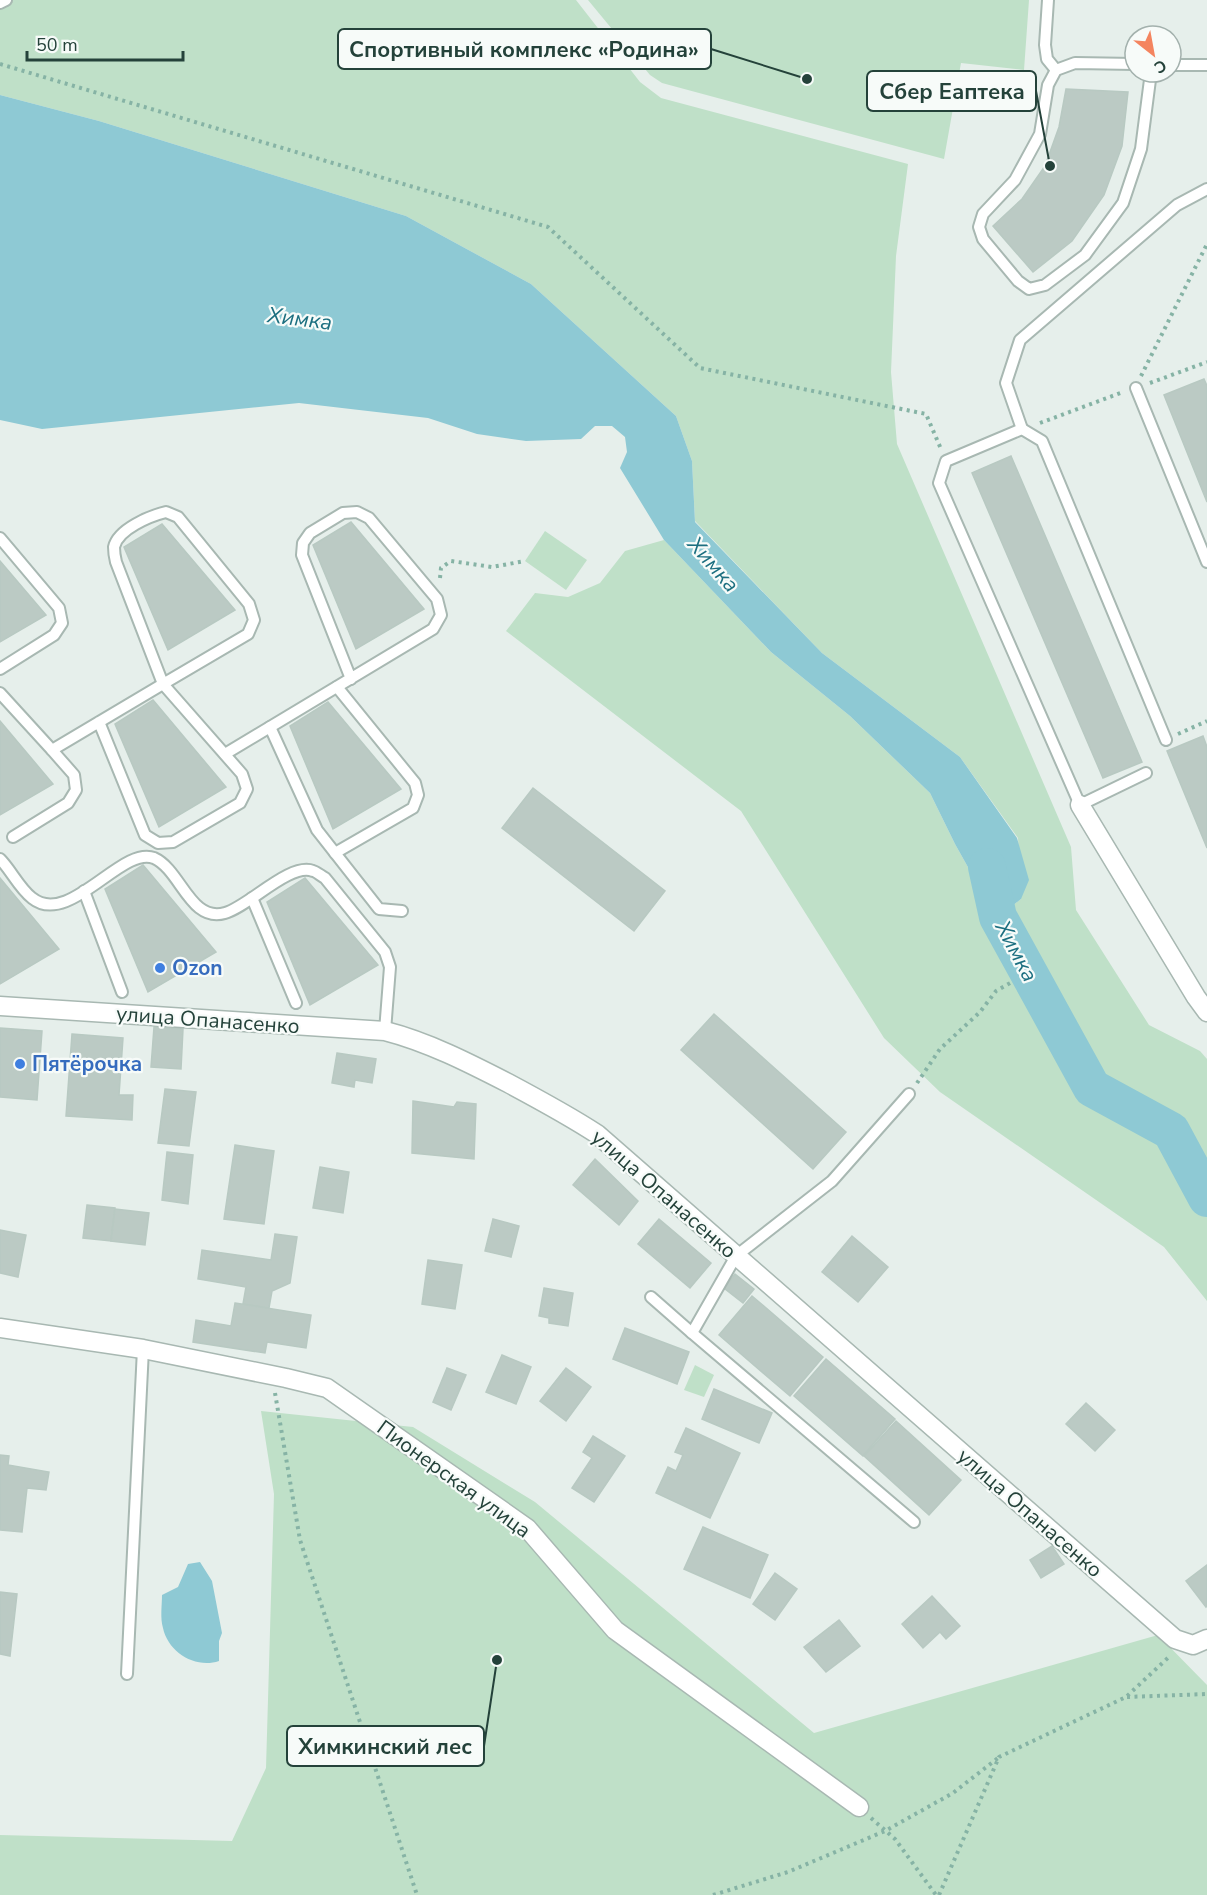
<svg xmlns="http://www.w3.org/2000/svg" width="1207" height="1895" font-family="'Nunito Sans',sans-serif">
	<style>
		.green { fill: #bfe0c8 }
		.water { fill: #8ec9d4 }
		.lines { fill: none; stroke-linecap: round; stroke-linejoin: round }
		.river { stroke: #8ec9d4; stroke-width: 38 }
		.building { fill: #bbcac4; stroke: #b8c9c2; stroke-width: 1.5 }
		.service-casing { stroke: #a8b8b2; stroke-width: 14 }
		.minor-casing { stroke: #a8b8b2; stroke-width: 21 }
		.tertiary-casing { stroke: #a8b8b2; stroke-width: 21 }
		.path { stroke: #86b3a5; stroke-width: 4; stroke-dasharray: 3 4.5; stroke-linecap: butt }
		.service { stroke: #fff; stroke-width: 10 }
		.minor { stroke: #fff; stroke-width: 18 }
		.tertiary { stroke: #fff; stroke-width: 18 }
		.shop-dot { fill: #3f7fe0; stroke: #f7fbf9; stroke-width: 2 }
		.labels { text-anchor: middle; stroke-width: 4.5; stroke-linejoin: round; paint-order: stroke }
		.shop-label { font-size: 21px; font-weight: bold; fill: #366cbe; stroke: #f7fbf9; text-anchor: start }
		.street-label { font-size: 21px; fill: #24423a; stroke: #f7fbf9 }
		.water-label { font-size: 22px; font-style: italic; fill: #1c6f80; stroke: #f7fbf9 }
		.leader { fill: none; stroke: #24423a; stroke-width: 2 }
		.callout-dot { fill: #24423a; stroke: #f7fbf9; stroke-width: 2 }
		.callout { fill: #f7fbf9; stroke: #24423a; stroke-width: 2 }
		.callout-label { font-size: 22px; text-anchor: middle; font-weight: bold; fill: #24423a }
	</style>
	<rect width="100%" height="100%" fill="#e6efeb"/>
	<g class="green">
		<path d="M0,0H576L640,82L661,98L908,164L896,256L891,372L897,444L1071,847L1076,910L1149,1025L1200,1051L1207,1059V1301L1164,1247L940,1092L884,1038L741,811L506,631L535,593L568,597L600,583L625,551L664,540L771,652L850,716L930,793L955,844L988,903L998,916L1021,899L1018,838L960,757L822,653L695,521L692,461L676,416L531,284L406,216L99,121L0,95Z"/>
		<path d="M588,0H1029L1024,70L961,63L944,159L662,83L650,75Z"/>
		<path d="M545,531L587,560L566,590L525,561Z"/>
		<path d="M695,1365L714,1375L704,1397L684,1390Z"/>
		<path d="M261,1411L413,1427L535,1502L814,1733L1158,1635L1207,1685V1895H0V1835L232,1841L266,1768L274,1494Z"/>
	</g>
	<g class="water">
		<path d="M0,95L99,121L406,216L531,284L676,416L692,461L695,522L822,653L960,757L1017,838L1029,880L1021,899L998,917L988,903L955,844L930,793L850,716L771,652L664,540L620,468L627,452L625,437L612,426H595L581,439L526,441L477,434L428,418L299,403L42,429L0,420Z"/>
		<path d="M200,1562L212,1581L222,1633L219,1641V1661C195,1669 168,1652 163,1628C160,1618 162,1605 162,1595L178,1587L188,1564Z"/>
	</g>
	<g class="lines">
		<path class="river" d="M987,867L998,917L1092,1088L1171,1131L1207,1198"/>
	</g>
	<g class="building">
		<path d="M1066,89L1128,92L1122,146L1104,195L1072,241L1033,272L993,226L1022,199L1045,166L1059,127Z"/>
		<path d="M1204,379L1207,386V502L1164,395Z"/>
		<path d="M1011,456L1142,762L1103,778L972,473Z"/>
		<path d="M351,522L424,609L356,649L313,545Z"/>
		<path d="M162,524L235,610L168,650L124,547Z"/>
		<path d="M0,561L46,615L0,642Z"/>
		<path d="M153,700L226,787L159,827L115,724Z"/>
		<path d="M328,702L401,789L333,829L290,726Z"/>
		<path d="M0,721L53,784L0,815Z"/>
		<path d="M1203,736L1207,747V848L1167,751Z"/>
		<path d="M533,788L665,891L634,931L502,828Z"/>
		<path d="M143,865L216,952L148,992L105,889Z"/>
		<path d="M0,878L59,949L0,984Z"/>
		<path d="M305,878L378,965L310,1005L267,902Z"/>
		<path d="M714,1014L846,1132L813,1169L681,1050Z"/>
		<path d="M154,1027L183,1029L181,1069L151,1067Z"/>
		<path d="M0,1028L42,1031L37,1100L0,1097Z"/>
		<path d="M72,1034L123,1038L119,1095H133L132,1120L66,1116Z"/>
		<path d="M337,1053L376,1059L372,1083L355,1080L354,1087L332,1083Z"/>
		<path d="M165,1089L196,1092L189,1146L158,1143Z"/>
		<path d="M413,1101L454,1107L457,1102L476,1104L474,1159L412,1153Z"/>
		<path d="M235,1145L274,1151L264,1224L224,1219Z"/>
		<path d="M167,1152L193,1155L188,1204L162,1200Z"/>
		<path d="M595,1159L638,1201L619,1225L573,1185Z"/>
		<path d="M320,1167L349,1172L343,1213L313,1208Z"/>
		<path d="M87,1205L115,1208L111,1241L83,1238Z"/>
		<path d="M115,1209L149,1213L145,1245L111,1241Z"/>
		<path d="M493,1219L519,1226L511,1257L485,1251Z"/>
		<path d="M659,1219L711,1263L690,1288L638,1244Z"/>
		<path d="M0,1230L26,1235L18,1277L0,1273Z"/>
		<path d="M275,1234L297,1237L290,1283L272,1291L269,1308L243,1304L246,1287L198,1279L202,1250L271,1260Z"/>
		<path d="M852,1236L888,1267L858,1302L822,1272Z"/>
		<path d="M428,1260L462,1265L455,1309L422,1304Z"/>
		<path d="M735,1274L754,1289L743,1303L724,1288Z"/>
		<path d="M544,1288L573,1293L568,1326L549,1323V1318L539,1316Z"/>
		<path d="M752,1296L823,1357L790,1396L719,1335Z"/>
		<path d="M235,1303L311,1315L306,1348L267,1342L265,1353L193,1342L196,1320L231,1326Z"/>
		<path d="M625,1328L689,1352L677,1384L613,1359Z"/>
		<path d="M502,1355L531,1367L516,1404L486,1392Z"/>
		<path d="M826,1359L895,1419L863,1456L794,1396Z"/>
		<path d="M447,1368L466,1375L451,1410L433,1402Z"/>
		<path d="M566,1368L591,1387L566,1421L540,1401Z"/>
		<path d="M714,1389L772,1413L759,1443L702,1419Z"/>
		<path d="M1086,1403L1115,1430L1095,1451L1066,1424Z"/>
		<path d="M896,1421L961,1480L929,1515L864,1456Z"/>
		<path d="M686,1428L740,1453L710,1518L656,1493L668,1467L676,1471L683,1455L675,1452Z"/>
		<path d="M593,1436L625,1456L594,1502L572,1488L592,1458L583,1452Z"/>
		<path d="M0,1455L9,1456L8,1465L49,1472L46,1490L27,1488L22,1532L0,1530Z"/>
		<path d="M703,1527L768,1555L750,1598L684,1569Z"/>
		<path d="M1052,1546L1064,1564L1041,1578L1030,1560Z"/>
		<path d="M1207,1565V1606L1206,1607L1186,1581Z"/>
		<path d="M775,1573L797,1589L775,1620L753,1604Z"/>
		<path d="M0,1592L17,1594L10,1656L0,1654Z"/>
		<path d="M932,1596L960,1626L946,1639L940,1632L923,1648L902,1624Z"/>
		<path d="M839,1620L860,1646L826,1672L804,1647Z"/>
	</g>
	<g class="lines">
		<defs>
			<g id="service">
				<path d="M1048,0L1045,45L1047,59L1056,70"/>
				<path d="M0,3L6,0"/>
				<path d="M1135,64L1075,63L1056,70L1048,85L1040,134L1015,180L983,214L979,227L983,239L1018,281L1029,289L1045,285L1085,255L1123,203L1141,149L1151,72"/>
				<path d="M1171,65H1207"/>
				<path d="M1136,388L1207,562"/>
				<path d="M1022,429L1006,383L1020,340L1177,205L1207,189"/>
				<path d="M166,512L178,517L249,604L254,620L248,634L163,684L116,562C115,558 114,552 114,547C118,529 150,516 166,512Z"/>
				<path d="M0,538L59,608L62,623L54,635L0,669"/>
				<path d="M0,693L52,750L163,684L242,774L247,789L240,803L173,842L158,843L145,835L99,722"/>
				<path d="M270,727L317,830L379,909L402,911"/>
				<path d="M225,754L433,629L441,615L437,599L369,518L357,512L343,513L310,533L303,543L302,555L351,679"/>
				<path d="M1146,773L1080,805L939,483L946,461L1022,429L1042,441L1166,740"/>
				<path d="M13,837L68,803L76,790L74,775L52,750"/>
				<path d="M335,853L413,808L418,795L415,783L337,687"/>
				<path d="M0,859C11,870 19,888 32,898C69,928 122,845 154,858C181,870 190,923 225,913C248,907 290,862 313,871C317,872 321,876 325,878L385,952L390,967L385,1031"/>
				<path d="M84,891L122,992"/>
				<path d="M252,898L296,1003"/>
				<path d="M909,1094L832,1181L736,1256L692,1333L914,1522"/>
				<path d="M651,1297L692,1333"/>
				<path d="M127,1674L143,1349"/>
			</g>
			<g id="minor">
				<path d="M1080,805L1196,997L1207,1012"/>
				<path d="M0,1328L143,1349L286,1378L327,1388L527,1528L615,1630L859,1807"/>
			</g>
			<path id="tertiary" d="M0,1006L385,1031C428,1042 469,1063 508,1083C538,1099 568,1115 597,1134L1175,1639L1193,1645L1207,1639"/>
		</defs>
		<use href="#service" class="service-casing"/>
		<use href="#minor" class="minor-casing"/>
		<use href="#tertiary" class="tertiary-casing"/>
		<g class="path">
			<path d="M0,64L548,227L700,368L926,414L941,449"/>
			<path d="M1141,376L1207,244"/>
			<path d="M1150,383L1207,362"/>
			<path d="M1040,423L1123,392"/>
			<path d="M440,578L441,568L451,561L492,567L525,561"/>
			<path d="M1178,734L1207,721"/>
			<path d="M917,1083L940,1049L980,1012L996,991L1012,982"/>
			<path d="M275,1393L300,1540L417,1895"/>
			<path d="M1127,1697L1207,1694"/>
			<path d="M871,1818L895,1839L936,1895"/>
			<path d="M713,1895L788,1872L885,1831L953,1793L998,1758"/>
			<path d="M939,1895L999,1757L1126,1697L1171,1655"/>
		</g>
		<use href="#service" class="service"/>
		<use href="#minor" class="minor"/>
		<use href="#tertiary" class="tertiary"/>
	</g>
	<g class="shop-dot">
		<circle cx="160" cy="968" r="6"/>
		<circle cx="20" cy="1064" r="6"/>
	</g>
	<g class="labels">
		<g class="shop-label">
			<text x="172" y="975">Ozon</text>
			<text x="32" y="1071">Пятёрочка</text>
		</g>
		<g class="street-label">
			<text transform="translate(208 1020) rotate(4)" y="7">улица Опанасенко</text>
			<text transform="translate(664 1194) rotate(41)" y="7">улица Опанасенко</text>
			<text transform="translate(454 1479) rotate(36)" y="7">Пионерская улица</text>
			<text transform="translate(1030 1513) rotate(41)" y="7">улица Опанасенко</text>
		</g>
		<g class="water-label">
			<text transform="translate(300 318) rotate(7)" y="8">Химка</text>
			<text transform="translate(714 564) rotate(49)" y="8">Химка</text>
			<text transform="translate(1017 951) rotate(62)" y="8">Химка</text>
		</g>
	</g>
	<path class="leader" d="M807 79L711 49M1050 166L1036 91M497 1660L484 1746"/>
	<g class="callout-dot">
		<circle cx="807" cy="79" r="6"/>
		<circle cx="1050" cy="166" r="6"/>
		<circle cx="497" cy="1660" r="6"/>
	</g>
	<g class="callout">
		<rect x="338" y="29" width="373" height="40" rx="6"/>
		<rect x="867" y="71" width="169" height="40" rx="6"/>
		<rect x="287" y="1726" width="197" height="40" rx="6"/>
	</g>
	<g class="callout-label">
		<text x="524" y="57">Спортивный комплекс «Родина»</text>
		<text x="952" y="99">Сбер Еаптека</text>
		<text x="385" y="1754">Химкинский лес</text>
	</g>
	<g transform="translate(1153 54) rotate(149)"><circle r="28" fill="#f7fbf9" stroke="#a3b1ad" stroke-width="1.5"/>
	<path d="M0-4.5L10 22L0 15L-10 22Z" fill="#f4845f"/>
	<text y="-9" font-size="16" font-weight="bold" text-anchor="middle" fill="#24423a">С</text>
	</g>
	<path d="M27 51v9h156v-9" fill="none" stroke="#24423a" stroke-width="3"/>
	<text x="36" y="51" font-size="18" fill="#24423a" stroke="#f7fbf9" stroke-width="4.5" paint-order="stroke">50 m</text>
</svg>
